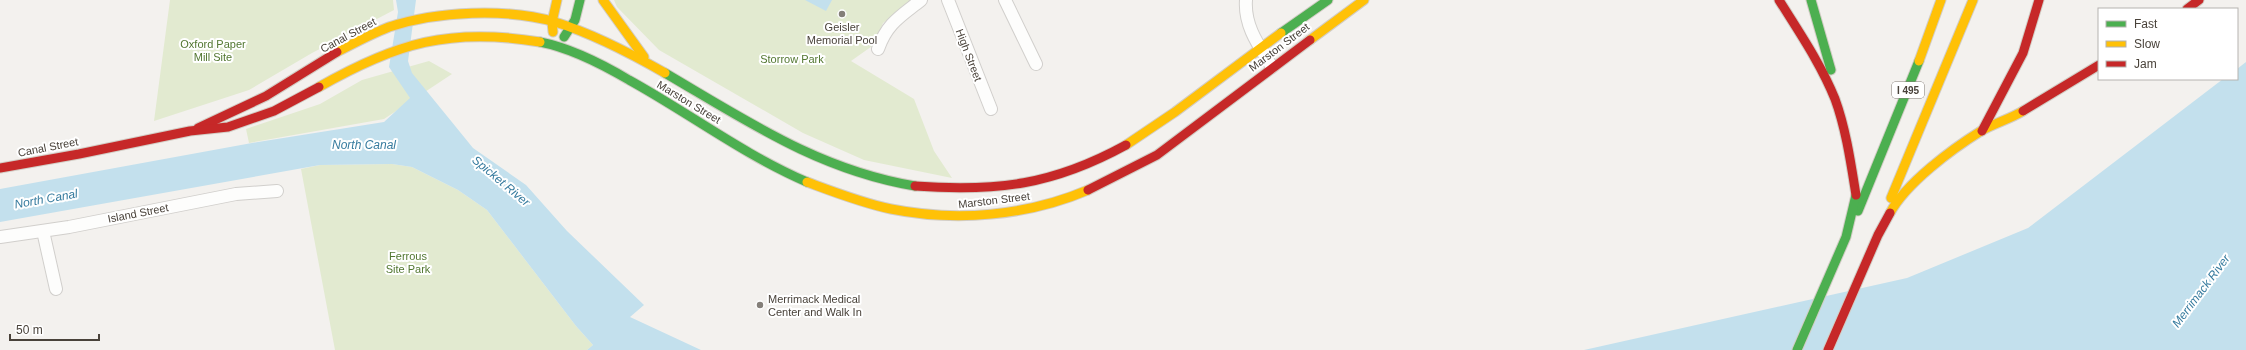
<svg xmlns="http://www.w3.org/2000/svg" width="2246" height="350" font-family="Arial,sans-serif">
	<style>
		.green { fill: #e2ead0 }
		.water { fill: #c3e0ed }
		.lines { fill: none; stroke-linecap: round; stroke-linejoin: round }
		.street-casing { stroke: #d1cfcc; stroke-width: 14 }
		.fast-casing { stroke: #d2cdc5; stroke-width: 11 }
		.slow-casing { stroke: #d2cdc5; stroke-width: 11 }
		.jam-casing { stroke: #d2cdc5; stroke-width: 11 }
		.street { stroke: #fdfdfc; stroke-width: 12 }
		.fast { stroke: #4caf50; stroke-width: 9 }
		.slow { stroke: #ffc107; stroke-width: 9 }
		.jam { stroke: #c62828; stroke-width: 9 }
		.poi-dot { fill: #847f79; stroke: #fff; stroke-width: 1.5 }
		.labels { text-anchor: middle; stroke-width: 4; stroke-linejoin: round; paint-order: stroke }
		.shield { fill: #fff; stroke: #807b75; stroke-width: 1 }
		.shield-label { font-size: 10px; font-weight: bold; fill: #49423a }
		.poi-label { font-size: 11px; fill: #49423a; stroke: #fff }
		.street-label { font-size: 11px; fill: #49423a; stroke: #fff }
		.park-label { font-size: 11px; fill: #527731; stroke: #fff }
		.water-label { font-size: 12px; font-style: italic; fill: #367b9e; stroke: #fff }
	</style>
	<rect width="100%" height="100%" fill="#f3f1ee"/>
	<g class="green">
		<path d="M170,0H393L394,10L312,53L249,90L154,121Z"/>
		<path d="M614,0H913L883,23L875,44L851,61L914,99L934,151L952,178L864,160L803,133L659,50L617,7Z"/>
		<path d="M429,61L452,74L384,119L249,143L246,129L320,104L362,80Z"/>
		<path d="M392,164L412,167L458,190L487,210L576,326L593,345L587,350H335L301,169L320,165Z"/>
	</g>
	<g class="water">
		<path d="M396,0H416L408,61L412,73L473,148L526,185L567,231L644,305L630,317L701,350H587L593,345L576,326L487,210L458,190L412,167L392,164L320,165L0,222V189L258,142L384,122L410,98L389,67L398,12Z"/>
		<path d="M805,0H832L826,11Z"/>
		<path d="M2246,62V350H1584L1907,278L2028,228L2223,79H2237V69Z"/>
	</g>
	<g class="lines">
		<defs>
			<g id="street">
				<path d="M948,0L991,109"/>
				<path d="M1005,0L1036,64"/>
				<path d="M1246,0C1244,26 1259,46 1272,67"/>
				<path d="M878,49C887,23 901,16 921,0"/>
				<path d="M43,231L56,289"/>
				<path d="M0,237L69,227L236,194L277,191"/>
			</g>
			<g id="fast">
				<path d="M1811,0L1831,70"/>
				<path d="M1281,33L1328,0"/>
				<path d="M564,37L575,20L580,0"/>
				<path d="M540,42C571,48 602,64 629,80C689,113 744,155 807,182"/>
				<path d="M665,73C747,121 819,170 915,186"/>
				<path d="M1858,211L1919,61"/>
				<path d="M1797,350L1846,237L1856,195"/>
			</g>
			<g id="slow">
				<path d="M603,0L644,57"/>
				<path d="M553,32L552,22L557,0"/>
				<path d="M1310,40L1364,0"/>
				<path d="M337,52C354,43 371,34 389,27C437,11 507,8 555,22C594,34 630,53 665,73"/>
				<path d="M1919,61L1941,0"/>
				<path d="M319,87C396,43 450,27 540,42"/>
				<path d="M1126,145L1175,112L1281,33"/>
				<path d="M807,182C834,192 862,203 891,209C956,222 1027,216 1088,190"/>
				<path d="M1891,198L1973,0"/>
				<path d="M1890,213C1906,183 1952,149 1981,131C1995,123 2010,119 2023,111"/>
			</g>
			<g id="jam">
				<path d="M1779,0C1799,32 1821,64 1835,99C1846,129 1851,164 1856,195"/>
				<path d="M2187,9L2199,0"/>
				<path d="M2023,111L2099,65"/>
				<path d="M198,128L266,96L337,52"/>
				<path d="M1982,131L2023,53L2039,0"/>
				<path d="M0,168L79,154L190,131L228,127L274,111L319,87"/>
				<path d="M915,186C997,192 1053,185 1126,145"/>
				<path d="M1088,190L1157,155L1310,40"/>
				<path d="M1828,350L1878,235L1890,213"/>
			</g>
		</defs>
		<use href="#street" class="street-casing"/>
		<use href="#fast" class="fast-casing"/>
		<use href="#slow" class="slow-casing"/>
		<use href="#jam" class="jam-casing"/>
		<use href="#street" class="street"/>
		<use href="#fast" class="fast"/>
		<use href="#slow" class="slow"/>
		<use href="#jam" class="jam"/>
	</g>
	<g class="poi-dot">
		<circle cx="842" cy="14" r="4"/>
		<circle cx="760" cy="305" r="4"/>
	</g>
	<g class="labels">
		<rect class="shield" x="1892" y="82" width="32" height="16" rx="3"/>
		<g class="shield-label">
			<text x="1908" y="94">I 495</text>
		</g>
		<g class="poi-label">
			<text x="842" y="31">Geisler<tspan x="842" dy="13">Memorial Pool</tspan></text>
			<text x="768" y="303" text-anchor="start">Merrimack Medical<tspan x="768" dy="13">Center and Walk In</tspan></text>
		</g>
		<g class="street-label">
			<text transform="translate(348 35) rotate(-28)" y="4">Canal Street</text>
			<text transform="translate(1279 47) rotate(-37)" y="4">Marston Street</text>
			<text transform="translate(969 55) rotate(69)" y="4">High Street</text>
			<text transform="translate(689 102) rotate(31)" y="4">Marston Street</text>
			<text transform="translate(48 147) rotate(-11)" y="4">Canal Street</text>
			<text transform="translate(994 200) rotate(-7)" y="4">Marston Street</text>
			<text transform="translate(138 213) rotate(-11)" y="4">Island Street</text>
		</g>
		<g class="park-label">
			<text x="213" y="48">Oxford Paper<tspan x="213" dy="13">Mill Site</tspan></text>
			<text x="792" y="63">Storrow Park</text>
			<text x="408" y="260">Ferrous<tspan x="408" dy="13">Site Park</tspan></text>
		</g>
		<g class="water-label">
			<text x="364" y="149">North Canal</text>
			<text transform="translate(501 181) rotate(40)" y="4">Spicket River</text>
			<text transform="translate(46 199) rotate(-10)" y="4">North Canal</text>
			<text transform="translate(2201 291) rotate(-53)" y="4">Merrimack River</text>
		</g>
	</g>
	<rect x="2098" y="8" width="140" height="72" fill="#ffffff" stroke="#b6b3b0"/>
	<rect x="2106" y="21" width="20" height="6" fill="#4caf50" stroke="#b6b3b0"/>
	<text x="2134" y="28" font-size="12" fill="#49423a">Fast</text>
	<rect x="2106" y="41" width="20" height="6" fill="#ffc107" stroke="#b6b3b0"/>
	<text x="2134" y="48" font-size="12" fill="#49423a">Slow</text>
	<rect x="2106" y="61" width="20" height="6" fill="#c62828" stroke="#b6b3b0"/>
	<text x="2134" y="68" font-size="12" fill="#49423a">Jam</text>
	<path d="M10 334v6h89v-6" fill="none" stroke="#49423a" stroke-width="2"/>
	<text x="16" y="334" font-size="12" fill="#49423a" stroke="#ffffff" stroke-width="3" paint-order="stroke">50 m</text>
</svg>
